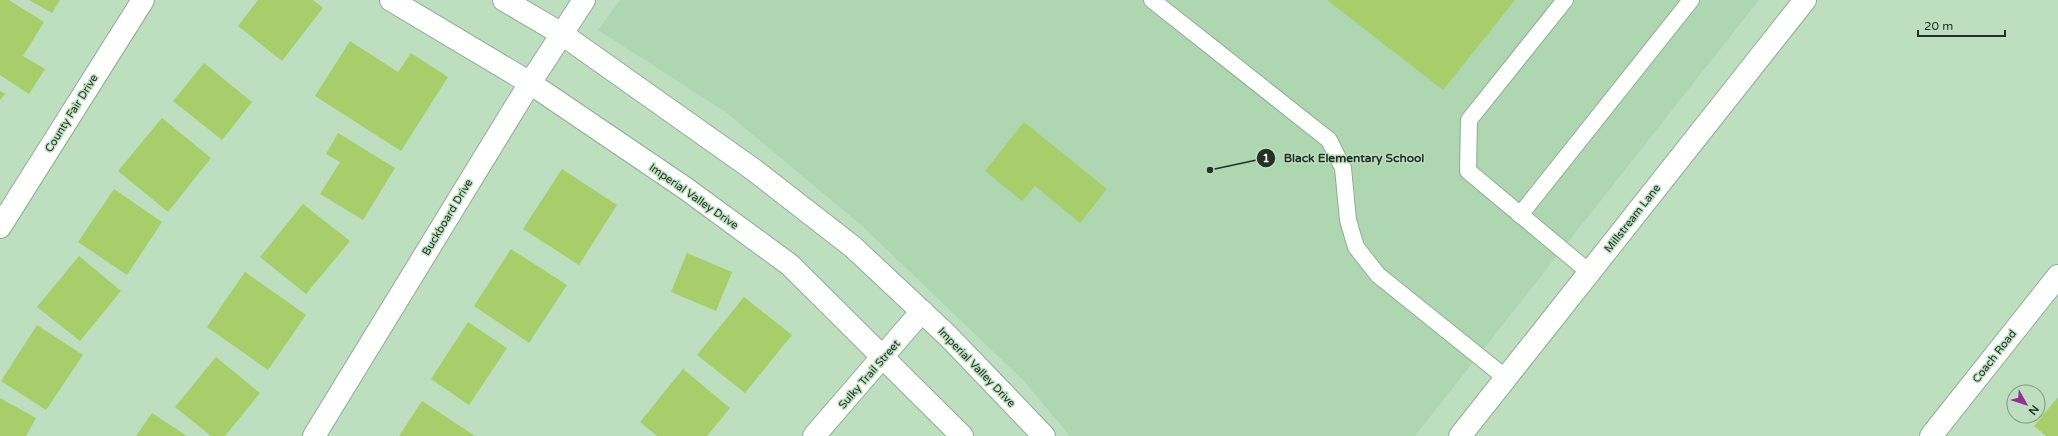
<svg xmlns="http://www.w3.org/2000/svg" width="2058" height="436" font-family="'Varela Round',sans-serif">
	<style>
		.built { fill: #aed7b1 }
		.building { fill: #a7ce6b }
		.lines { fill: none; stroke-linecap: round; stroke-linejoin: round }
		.lane-casing { stroke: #8dae8f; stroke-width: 18 }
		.street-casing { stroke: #8dae8f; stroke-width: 24 }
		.secondary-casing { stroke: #8dae8f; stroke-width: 24 }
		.lane { stroke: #fff; stroke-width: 16 }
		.street { stroke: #fff; stroke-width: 22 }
		.secondary { stroke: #fff; stroke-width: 22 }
		.labels { text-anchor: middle; stroke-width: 3; stroke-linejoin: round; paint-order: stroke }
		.street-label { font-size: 11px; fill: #243125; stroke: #bddfbf }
		.leader { fill: none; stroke: #243125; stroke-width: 1.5 }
		.callout-dot { fill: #243125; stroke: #bddfbf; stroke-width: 1.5 }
		.mark-label { font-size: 12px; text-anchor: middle; font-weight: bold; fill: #fff }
		.callout-label { font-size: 12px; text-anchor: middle; font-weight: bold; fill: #243125; stroke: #bddfbf; stroke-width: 3; stroke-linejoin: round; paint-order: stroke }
	</style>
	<rect width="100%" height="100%" fill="#bddfbf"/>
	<path class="built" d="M620,0H1759L1415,436H1070L1024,381L862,226L727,113L598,30Z"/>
	<g class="building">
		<path d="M0,0H9L44,22L23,56L45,69L29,94L0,75Z"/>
		<path d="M29,0H60L52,13Z"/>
		<path d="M258,0H313L323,8L282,61L238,26Z"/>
		<path d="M1327,0H1515L1443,90Z"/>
		<path d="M350,41L398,72L411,53L448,77L401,151L315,96Z"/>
		<path d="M204,63L252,102L222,140L173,101Z"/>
		<path d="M0,91L5,94L0,100Z"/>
		<path d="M162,118L211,158L168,212L118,171Z"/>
		<path d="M1024,122L1107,189L1080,223L1035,186L1022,201L985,171Z"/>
		<path d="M338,133L395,168L363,220L320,194L340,162L326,154Z"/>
		<path d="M562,169L617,205L579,265L523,229Z"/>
		<path d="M114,189L162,222L127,275L78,242Z"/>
		<path d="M303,204L350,241L306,294L260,257Z"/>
		<path d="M511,249L567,285L529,343L474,306Z"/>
		<path d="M687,253L732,272L716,311L671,292Z"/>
		<path d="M79,256L121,291L80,341L37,307Z"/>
		<path d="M245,272L306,315L268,370L207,327Z"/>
		<path d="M744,297L792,335L745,393L697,355Z"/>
		<path d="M468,322L507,348L469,405L431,379Z"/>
		<path d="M37,325L83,355L46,410L1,381Z"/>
		<path d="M216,357L260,393L225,436H211L175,407Z"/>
		<path d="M683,369L730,408L707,436H657L640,422Z"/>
		<path d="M2058,397V436H2046L2034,426Z"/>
		<path d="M0,398L36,418L26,436H0Z"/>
		<path d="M422,401L475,436H399Z"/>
		<path d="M152,413L187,436H136Z"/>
	</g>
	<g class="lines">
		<defs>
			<g id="lane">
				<path d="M1152,0L1329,140L1343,168L1348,220L1356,247L1378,275L1506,378"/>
				<path d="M1565,0L1469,120L1468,171L1589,272"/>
				<path d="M1520,215L1691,0"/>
			</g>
			<g id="street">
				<path d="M504,0L562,34"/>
				<path d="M0,227L143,0"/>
				<path d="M314,436L530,83L391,0"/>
				<path d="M814,436L922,311"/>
				<path d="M1460,436L1805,0"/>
				<path d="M1931,436L2058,276"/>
			</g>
			<g id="secondary">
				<path d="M584,0L530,83L685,188L790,265L962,436"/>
				<path d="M562,34L754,170L853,247L948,336L1044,436"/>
			</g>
		</defs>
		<use href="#lane" class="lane-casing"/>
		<use href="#street" class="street-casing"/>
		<use href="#secondary" class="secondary-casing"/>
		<use href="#lane" class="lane"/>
		<use href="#street" class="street"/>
		<use href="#secondary" class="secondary"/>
	</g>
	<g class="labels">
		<g class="street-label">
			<text transform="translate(71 113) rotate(-58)" y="4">County Fair Drive</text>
			<text transform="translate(694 196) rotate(35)" y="4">Imperial Valley Drive</text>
			<text transform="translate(447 217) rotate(-59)" y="4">Buckboard Drive</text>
			<text transform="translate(1632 218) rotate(-52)" y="4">Millstream Lane</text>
			<text transform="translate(1994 356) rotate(-52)" y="4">Coach Road</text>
			<text transform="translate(977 367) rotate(46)" y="4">Imperial Valley Drive</text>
			<text transform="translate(869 374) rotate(-49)" y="4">Sulky Trail Street</text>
		</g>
	</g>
	<path class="leader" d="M1210 170L1266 158"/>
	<g class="callout-dot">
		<circle cx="1210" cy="170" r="4"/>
		<circle cx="1266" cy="158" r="10"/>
	</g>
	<g class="mark-label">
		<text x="1266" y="162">1</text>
	</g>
	<g class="callout-label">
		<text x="1354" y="162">Black Elementary School</text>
	</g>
	<g transform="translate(2026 404) rotate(129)"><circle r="19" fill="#bddfbf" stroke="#809981"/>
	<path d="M0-3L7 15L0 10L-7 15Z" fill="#943197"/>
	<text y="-6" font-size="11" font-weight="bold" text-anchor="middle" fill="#243125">N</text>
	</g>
	<path d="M1918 30v6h87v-6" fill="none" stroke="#243125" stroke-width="2"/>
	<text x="1924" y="30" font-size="12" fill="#243125" stroke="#bddfbf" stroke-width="3" paint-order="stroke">20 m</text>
</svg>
